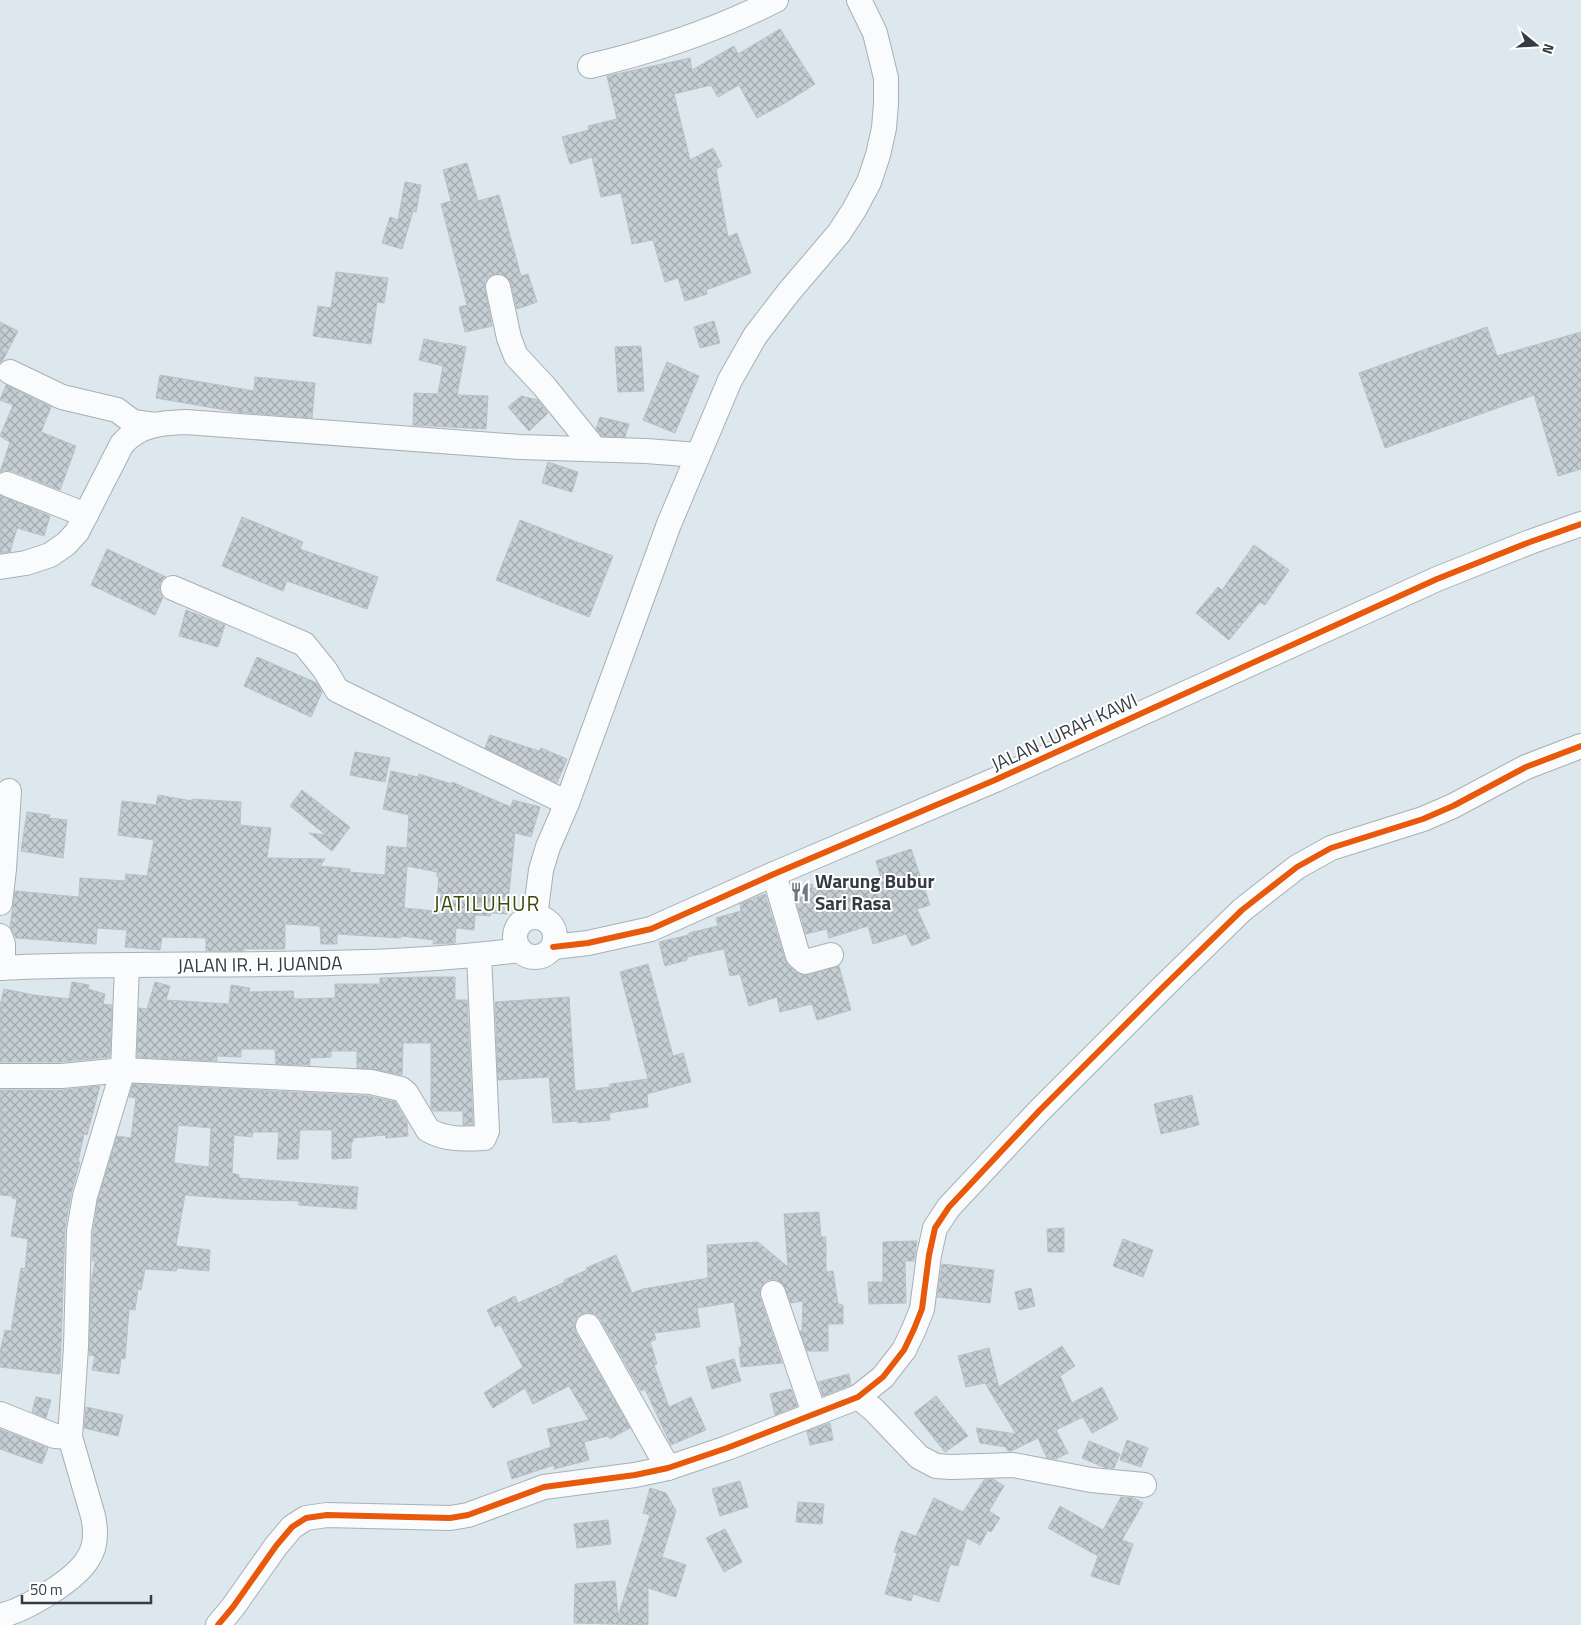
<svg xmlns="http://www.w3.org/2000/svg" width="1581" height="1625" font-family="'Titillium Web',sans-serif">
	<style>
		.building { fill: url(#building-cross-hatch); stroke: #b8c2c5; fill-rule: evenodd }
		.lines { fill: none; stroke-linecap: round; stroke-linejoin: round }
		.minor-casing { stroke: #a7b0b5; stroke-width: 26 }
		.minor { stroke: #fafbfc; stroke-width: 24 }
		.cycleway-casing { stroke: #fff; stroke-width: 9 }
		.cycleway { stroke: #e8590c; stroke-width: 6 }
		.labels { text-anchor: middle; stroke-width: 4; stroke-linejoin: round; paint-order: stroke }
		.street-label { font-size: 19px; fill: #343c41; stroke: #fff }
		.poi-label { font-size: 19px; font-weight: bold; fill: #343c41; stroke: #fff; text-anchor: start }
		.quarter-label { font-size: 21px; letter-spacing: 1px; fill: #3f480e; stroke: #fff }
	</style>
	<defs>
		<pattern id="building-cross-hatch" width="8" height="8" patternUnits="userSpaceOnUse" patternTransform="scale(1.25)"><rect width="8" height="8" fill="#c5cfd3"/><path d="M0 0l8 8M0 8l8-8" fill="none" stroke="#a1a9ad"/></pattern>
	</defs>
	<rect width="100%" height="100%" fill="#dce7ee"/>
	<g class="building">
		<path d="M780,29L815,84L785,103L757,118L739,85L718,97L711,85L674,94L690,160L713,148L722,166L716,169L728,237L737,233L751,273L706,290L707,294L685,301L678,278L665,282L653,240L632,244L621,193L601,197L592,157L570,164L562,137L589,130L588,126L617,119L607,76L690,58L692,70L734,46L738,54Z"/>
		<path d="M467,163L478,201L499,195L521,276L528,274L537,302L517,309L511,284L508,278L502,274H495L488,277L485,283V289L492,326L465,332L459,307L467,305L441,204L451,201L443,170Z"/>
		<path d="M405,182L421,185L416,212L413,211L402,249L382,243L390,217L398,220Z"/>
		<path d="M336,272L388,278L384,303L377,302L371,344L313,336L318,306L331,308Z"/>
		<path d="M714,321L720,343L700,348L694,327Z"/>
		<path d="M0,322L18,331L3,360L0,363Z"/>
		<path d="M1487,327L1497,356L1581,332V469L1558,476L1534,395L1385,448L1359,373Z"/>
		<path d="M424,339L447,344L448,343L466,347L457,395L488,396L486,429L413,425L414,393L438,394L443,366L419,360Z"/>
		<path d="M641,346L644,391L618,392L615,347Z"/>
		<path d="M667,362L699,376L675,433L643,420Z"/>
		<path d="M160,375L254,391L255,377L315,383L312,418L237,412L156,398Z"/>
		<path d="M6,385L51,407L41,432L76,446L60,490L12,471L5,470L0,472L10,442L0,436L13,405L0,400Z"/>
		<path d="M521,396L538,400L548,413L529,431L508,407Z"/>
		<path d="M600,417L629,424L625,437L602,436L596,429Z"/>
		<path d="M548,462L578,472L572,492L542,483Z"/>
		<path d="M0,495L50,516L44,536L17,528L10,552L0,553Z"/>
		<path d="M242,517L303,542L300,549L378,577L367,609L287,581L283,591L222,566Z"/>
		<path d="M520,520L613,556L589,617L496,580Z"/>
		<path d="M1254,545L1289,570L1265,605L1260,602L1229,640L1196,613L1218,587L1222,590Z"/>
		<path d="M107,549L166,577L160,583L159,590L163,597L155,615L91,585Z"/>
		<path d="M186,610L225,625L218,647L179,636Z"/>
		<path d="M257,657L317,683L322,692L311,717L244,686Z"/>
		<path d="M490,735L539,751L541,748L567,759L557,783L485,748Z"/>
		<path d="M355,752L390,758L385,782L350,775Z"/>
		<path d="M391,771L418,777L419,774L452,784V782L511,807L513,800L540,807L531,837L515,833L507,914L491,913L490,916L475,915L474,930L456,928L455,943L433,944L434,940L401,936V938L337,934V944H321L320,926L285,924V949H244V951H206V938L162,937L160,950L125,947L127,930L97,928L96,944L16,938L10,927L15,891L79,897L80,878L125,881L126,874L147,876L154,840L118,835L122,801L156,805L158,795L192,801V799L241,802L240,825L271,828L267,858L325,859L320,866L350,869V872L385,875L387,846L407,848L409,815L383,809ZM407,866L437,872V877H439L436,911L404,908Z"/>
		<path d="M302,790L350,827L332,851L309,833L326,835L290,806Z"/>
		<path d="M27,812L50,815L49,818L67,820L63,858L21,851Z"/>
		<path d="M911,849L930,905L917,909L930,938L912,946L906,934L873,944L868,926L829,938L827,929L806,934L792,888L812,884L813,889L831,883L833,891L850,884L851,887L881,878L876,861Z"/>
		<path d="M765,894L785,960L789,966L802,975H809L839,966L851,1010L817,1020L812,1004L780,1012L777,997L749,1006L740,974L730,976L724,949L687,957V960L665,966L659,942L689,935V933L718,926L716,918L741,911L740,904Z"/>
		<path d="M648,964L673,1056L683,1053L691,1082L647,1094L648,1107L609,1113L610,1120L578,1123V1121L553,1123L549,1077L498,1080L495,1002L569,997L575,1091L610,1087V1084L648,1079L620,972Z"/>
		<path d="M430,977H455V1000H467L473,1125H463V1111H433L431,1109V1043H403L402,1075L374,1069L357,1068V1051H331V1057L310,1058V1065L276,1064L275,1049H241V1057L217,1056V1061L137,1057L139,1008L147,1009L155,982L170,986L166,1000L229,1004L231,985L250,988L249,992L293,991L294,999L335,998V984H380V978Z"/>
		<path d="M72,982L89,985L88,989L105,994L103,1004L112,1005L110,1057L61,1062H0V1006L4,989L34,995L69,999Z"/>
		<path d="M133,1084L369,1096L395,1102L407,1122L408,1136L386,1138L385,1135L353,1138V1142H351V1158L332,1159V1130H300L298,1159H277L279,1132H253L252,1137L234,1135L232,1173L239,1175V1178L358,1187L356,1209L299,1205V1201L233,1199L185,1195L176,1246L210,1250L209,1271L177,1268L176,1271L145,1269L141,1290L138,1289L135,1310L129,1309L125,1359L121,1358L119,1374L92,1370L95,1356L89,1355L91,1283L95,1261H92L93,1232L98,1199L117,1136L131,1138L136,1098L129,1097ZM178,1125L211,1128L209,1167L174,1163Z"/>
		<path d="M100,1086L87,1135L84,1134L78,1162H80L71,1194L65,1229L60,1374L0,1367V1352L5,1330L11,1331L21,1268L25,1269L28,1239L11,1236L17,1199L12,1198L13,1196L0,1195V1090H62Z"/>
		<path d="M1192,1095L1199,1125L1161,1134L1154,1104Z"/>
		<path d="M819,1212L821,1237H826V1272L833,1271L838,1304L843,1305V1324H828V1351H807L800,1331H802L803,1301L791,1303L782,1283L775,1279L768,1280L763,1284L760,1290V1297L782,1363L741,1367L739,1347H742L734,1302L697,1308L700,1327L654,1333L656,1339L650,1342L657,1364L654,1365L669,1407L691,1397L706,1430L671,1445L645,1389L641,1391L600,1319L595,1314L588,1312L582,1314L576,1319L574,1326L576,1333L630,1428L610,1439L608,1436L584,1442L589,1460L554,1469V1465L512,1479L507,1462L551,1447L547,1429L589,1420L569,1386L533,1404L525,1388L493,1408L484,1393L523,1367L500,1324L495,1327L487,1310L515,1296L518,1303L565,1282L564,1280L587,1270L586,1268L616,1255L632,1293L643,1289L708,1278L707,1245L758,1242L788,1267L784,1214Z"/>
		<path d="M1064,1228V1252H1048L1047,1229Z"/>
		<path d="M1123,1239L1153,1250L1143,1277L1113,1266Z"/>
		<path d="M917,1241L914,1261H905L906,1303L869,1304L868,1282H883V1242Z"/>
		<path d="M942,1264L994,1270L990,1303L937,1297Z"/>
		<path d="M1031,1288L1035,1306L1019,1310L1015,1292Z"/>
		<path d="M1062,1346L1075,1366L1060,1376L1072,1403L1102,1387L1118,1419L1092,1433L1083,1417L1056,1430L1068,1453L1056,1459L1047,1458L1038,1438L1011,1451H1008L1006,1447L980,1443L976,1428L1016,1434L985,1383L966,1387L958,1356L989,1348L999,1387Z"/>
		<path d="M734,1359L741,1381L712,1389L706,1367Z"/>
		<path d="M849,1374L851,1385L823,1396L818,1382Z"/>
		<path d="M791,1389L797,1406L775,1415L770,1394Z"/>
		<path d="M936,1396L968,1436L945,1452L914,1413Z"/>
		<path d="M36,1397L51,1400L46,1418L32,1412Z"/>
		<path d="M86,1407L123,1415L118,1436L84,1428Z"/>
		<path d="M830,1423L833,1440L810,1445L807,1431Z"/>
		<path d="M0,1429L48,1448L42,1464L0,1449Z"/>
		<path d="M1127,1440L1148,1448L1141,1467L1120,1460Z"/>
		<path d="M1089,1441L1120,1454L1114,1468H1106L1082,1458Z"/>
		<path d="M993,1479L1004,1486L989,1511L1000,1518L991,1532L988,1530L980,1545L967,1538L958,1566L950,1564L939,1602L913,1594L911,1601L885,1594L897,1553L894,1552L901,1531L916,1536L934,1498L963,1512L984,1480Z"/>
		<path d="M740,1481L748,1507L720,1516L712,1489Z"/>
		<path d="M650,1488L666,1493L676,1511L662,1557L686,1565L676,1597L648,1588V1625L574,1623L575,1584L615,1581L618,1616L650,1515L643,1513Z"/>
		<path d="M1121,1497L1134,1498L1143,1503L1122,1540L1133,1544L1119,1585L1091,1576L1098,1556L1048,1528L1060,1506L1103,1530Z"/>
		<path d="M798,1502L824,1504L822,1524L796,1522Z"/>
		<path d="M608,1520L611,1544L577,1548L574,1524Z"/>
		<path d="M725,1529L742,1562L724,1572L706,1538Z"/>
	</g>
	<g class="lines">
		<defs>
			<g id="minor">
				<path d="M590,66C654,51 717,30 776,0"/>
				<path d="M498,287L509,338L516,356L544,386L595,449"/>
				<path d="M10,372L62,397L117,410L133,422L155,425"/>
				<path d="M7,484L86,515"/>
				<path d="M0,567L26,563L50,555L66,544L77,532L122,444C140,424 161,423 186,422L520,447L646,451L698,455"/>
				<path d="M173,588L304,644L325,670L337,690L567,803"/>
				<path d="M774,874L798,956L805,962L831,955"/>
				<path d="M0,903L4,869L9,791"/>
				<path d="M535,917L541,870L548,847L567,803L669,524L730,380L755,336L788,293L839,233L854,210L869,182L878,155L884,128L886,103V78L875,33L859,0"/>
				<circle cx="535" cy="937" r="20"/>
				<path d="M0,936L3,944V968"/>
				<path d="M553,947L588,943L651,929L774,874L995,780L1437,579L1530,542L1581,524"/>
				<path d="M0,968C173,960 348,972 520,950"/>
				<path d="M0,1076H62L123,1070L371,1082L401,1089L406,1093L428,1130C446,1140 464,1139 484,1138L487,1131L479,955"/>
				<path d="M773,1293L814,1413"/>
				<path d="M588,1326L668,1468"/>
				<path d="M858,1397L874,1410L919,1457L936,1466L951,1467L1013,1465L1091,1480L1144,1485"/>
				<path d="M0,1414L55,1436L70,1437"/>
				<path d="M0,1616C25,1610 77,1580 89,1557C97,1544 96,1530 93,1516L70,1437L76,1347L79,1231L85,1196L123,1070L127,966"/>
				<path d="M218,1625L233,1607L276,1546L292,1527L306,1518L327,1515L450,1518L468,1515L544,1487L635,1475L668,1468L727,1448L858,1397L883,1377L904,1350L914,1329L922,1309L929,1255L935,1228L949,1207L1039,1111L1161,989L1242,910L1297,867L1331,848L1423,819L1453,806L1526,767L1581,746"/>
			</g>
		</defs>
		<use href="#minor" class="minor-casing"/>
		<use href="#minor" class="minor"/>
		<defs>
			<g id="cycleway">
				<path d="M553,947L588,943L651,929L774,874L995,780L1437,579L1530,542L1581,524"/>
				<path d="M218,1625L233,1607L276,1546L292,1527L306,1518L327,1515L450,1518L468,1515L544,1487L635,1475L668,1468L727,1448L858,1397L883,1377L904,1350L914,1329L922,1309L929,1255L935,1228L949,1207L1039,1111L1161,989L1242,910L1297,867L1331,848L1423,819L1453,806L1526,767L1581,746"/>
			</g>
		</defs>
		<use href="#cycleway" class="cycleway-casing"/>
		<use href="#cycleway" class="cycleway"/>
	</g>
	<defs>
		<symbol id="restaurant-bare" viewBox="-9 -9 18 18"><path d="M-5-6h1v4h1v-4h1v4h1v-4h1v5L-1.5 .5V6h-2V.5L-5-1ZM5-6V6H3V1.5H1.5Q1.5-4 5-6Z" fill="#6f787e" stroke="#fff" stroke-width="2.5" paint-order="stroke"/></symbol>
	</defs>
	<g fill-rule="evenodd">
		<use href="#restaurant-bare" x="786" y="878" width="28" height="28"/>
	</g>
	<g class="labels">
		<g class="street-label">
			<text transform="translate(1064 732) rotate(-25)" y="7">JALAN LURAH KAWI</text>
			<text transform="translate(260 964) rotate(-1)" y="7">JALAN IR. H. JUANDA</text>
		</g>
		<g class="poi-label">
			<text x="815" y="888">Warung Bubur<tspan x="815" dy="22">Sari Rasa</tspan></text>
		</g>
		<g class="quarter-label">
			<text x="487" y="911">JATILUHUR</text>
		</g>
	</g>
	<g transform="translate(1536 45) rotate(108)" stroke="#ffffff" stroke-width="4" paint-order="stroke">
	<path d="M0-4L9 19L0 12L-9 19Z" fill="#343c41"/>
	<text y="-8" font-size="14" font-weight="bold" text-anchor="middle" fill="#343c41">N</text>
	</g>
	<path d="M22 1595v8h129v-8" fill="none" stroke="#343c41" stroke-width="2.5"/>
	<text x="30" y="1595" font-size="15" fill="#343c41" stroke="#ffffff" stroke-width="4" paint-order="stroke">50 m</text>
</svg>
